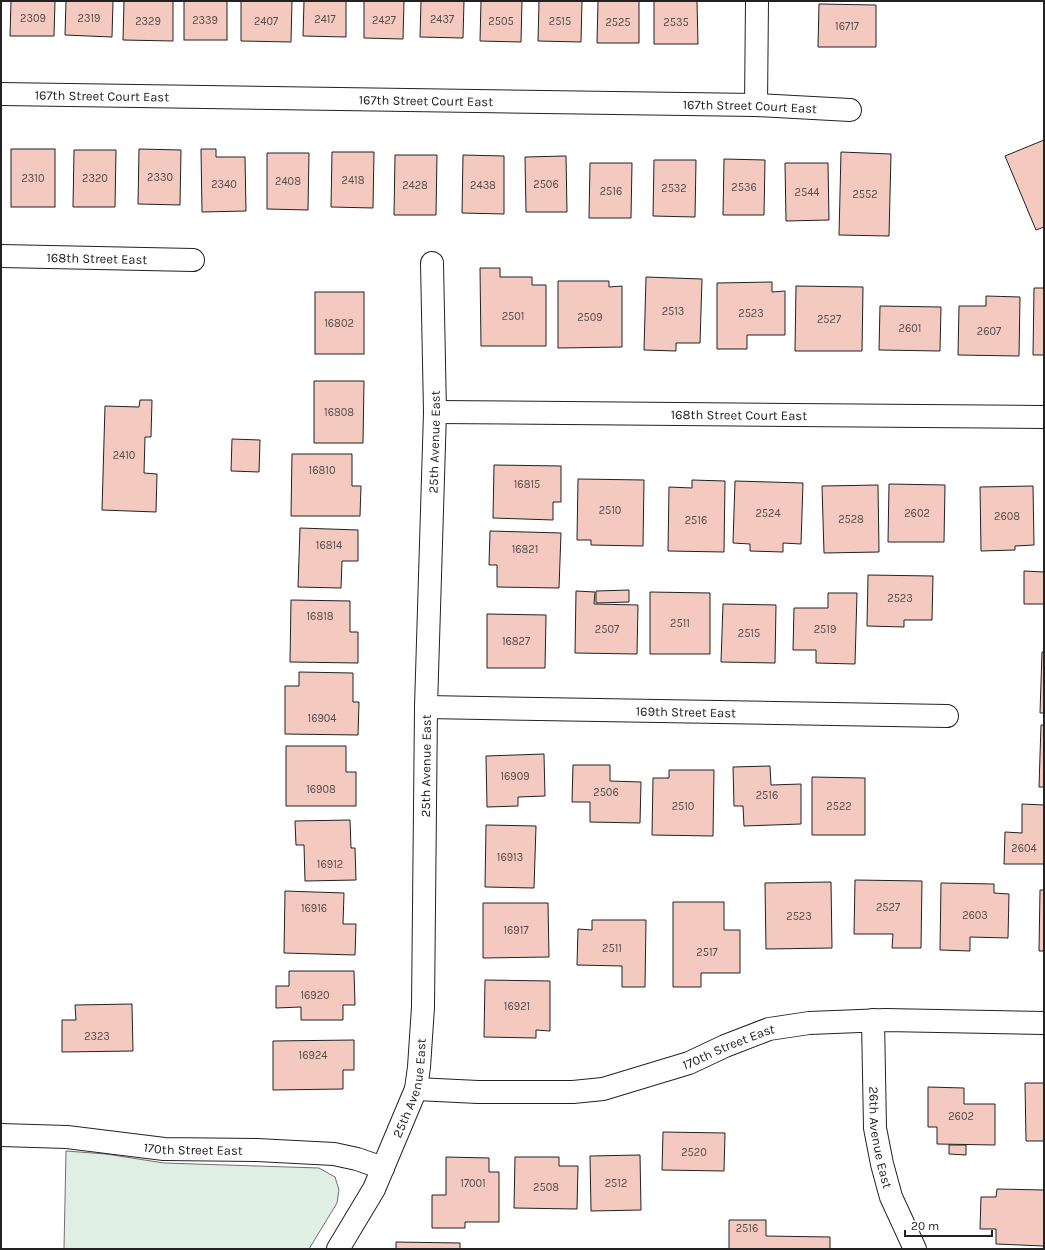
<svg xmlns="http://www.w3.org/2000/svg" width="1045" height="1250" font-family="Karla,sans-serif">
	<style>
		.green { fill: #e0efe3; stroke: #6f6f6f }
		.building { fill: #f3c9c0; stroke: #222 }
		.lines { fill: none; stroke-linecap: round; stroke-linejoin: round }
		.street-casing { stroke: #222; stroke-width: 24 }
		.street { stroke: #fff; stroke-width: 22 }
		.labels { text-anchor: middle; stroke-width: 3; stroke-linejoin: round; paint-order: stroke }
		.number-label { font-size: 11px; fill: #564c4a }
		.street-label { font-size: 13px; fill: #222; stroke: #fff }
	</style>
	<rect width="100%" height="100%" fill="#fff"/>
	<path class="green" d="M66,1151L106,1154L164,1163L319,1168L335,1177L339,1190L337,1203L309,1249H64Z"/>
	<g class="building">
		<path d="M11,1H55L54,36H10Z"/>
		<path d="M66,1H113L112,37L65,35Z"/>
		<path d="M124,1H173V41L123,40Z"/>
		<rect x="184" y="1" width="43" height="39"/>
		<path d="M241,1H292L291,42L241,41Z"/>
		<path d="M304,1H346V37L303,36Z"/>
		<path d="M364,1H404L403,39L364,38Z"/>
		<path d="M421,1H464L463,38L420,37Z"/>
		<path d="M481,1H522L521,42L480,41Z"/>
		<path d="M539,1H582L581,42L538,41Z"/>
		<path d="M598,1H639V43H597Z"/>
		<path d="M654,1H697L698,44H654Z"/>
		<path d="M819,4L876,5V47H818Z"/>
		<path d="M1044,140V227L1036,230L1005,156Z"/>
		<rect x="11" y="149" width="44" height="58"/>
		<path d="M139,149L181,150L180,205L138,204Z"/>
		<path d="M201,149H216V157H245L246,211L202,212Z"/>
		<path d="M74,150H116L115,207H73Z"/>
		<path d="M332,152H374L373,208L331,207Z"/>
		<path d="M841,152L891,154L889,236L839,235Z"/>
		<path d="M267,153H309L308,210L267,209Z"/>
		<path d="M395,155H437L436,215H394Z"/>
		<path d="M463,155L504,156V214L462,213Z"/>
		<path d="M566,156L567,212H526L525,157Z"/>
		<path d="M724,159L765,160L764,215H723Z"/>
		<path d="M654,160H696L695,217L653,216Z"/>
		<path d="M590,163H632L631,218H589Z"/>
		<path d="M785,163H828L829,220L786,221Z"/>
		<path d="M480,268H500V277H532V285H546V346H481Z"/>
		<path d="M646,277L702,279L700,343H676V351L644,350Z"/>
		<path d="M558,281H609V287L622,286V347L558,348Z"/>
		<path d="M772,282V292L785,291V335H747V349H717V283Z"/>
		<path d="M796,286L863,287L862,351H795Z"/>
		<path d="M1034,288H1044V355H1033Z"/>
		<rect x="315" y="292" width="49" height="62"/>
		<path d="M986,296L1020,297L1019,356L958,355L959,306H986Z"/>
		<path d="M880,306L941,307L940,351L879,350Z"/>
		<path d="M314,381H364L363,443H314Z"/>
		<path d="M140,400H152L151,437H145L144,473L157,474L156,512L102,510L105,406L139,407Z"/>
		<path d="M232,439L260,440L259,472L231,471Z"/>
		<path d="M292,454H352V486H361L360,516H291Z"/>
		<path d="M494,465L561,466V502H553V520L493,518Z"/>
		<path d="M578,479L644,480L643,546L591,545V540H577Z"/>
		<path d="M692,480L725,481L724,552L668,551L669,487L692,488Z"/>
		<path d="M735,481L803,483L801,544L783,543V552L750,551V544L733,543Z"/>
		<path d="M889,484L945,485L944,542H888Z"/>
		<path d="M878,485L879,552L824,553L822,486Z"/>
		<path d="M1033,486L1034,545L1015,546V550L981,551L980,487Z"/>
		<path d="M300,528L358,530V561H342L341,588L298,587Z"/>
		<path d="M490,531L561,533L559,588L497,587V565H489Z"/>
		<path d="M1024,571L1044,572V604H1024Z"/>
		<path d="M868,575L933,576L932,620H904V627L867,626Z"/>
		<path d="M629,590V602L596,603V591Z"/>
		<path d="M576,591L595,592L594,604L638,605L637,654L575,653Z"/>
		<path d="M650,592L710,593V654H650Z"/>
		<path d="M828,593H857L855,664L816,663V650H793L794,608H828Z"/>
		<path d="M291,600L350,601V632H358V663L290,662Z"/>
		<path d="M723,604L776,605L775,663L721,662Z"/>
		<path d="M487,614L546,615L545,668H487Z"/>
		<path d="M1042,652H1044V713H1040Z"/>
		<path d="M299,672L353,673V702H359L358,735L285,734V686H299Z"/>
		<path d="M1041,725H1044V787H1039Z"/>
		<path d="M286,746H346V772H356V806H286Z"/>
		<path d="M544,754L545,796L518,797V806L487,807L486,756Z"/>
		<path d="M573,765H610V781L641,782L640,823L590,822V802H572Z"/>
		<path d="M770,766L771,785L801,784V824L744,826L743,806H734L733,767Z"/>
		<path d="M669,770H714L713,836L652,835L653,778H669Z"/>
		<path d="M812,777L865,778V835H812Z"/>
		<path d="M1022,804L1044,805V864H1004L1005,832L1022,833Z"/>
		<path d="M350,820L351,848H355L356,880L305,881L304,845H296L295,821Z"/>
		<path d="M486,825L536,826L534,888L485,887Z"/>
		<path d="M855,880L922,881L921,948H892L893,934H854Z"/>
		<path d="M831,882L832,948L766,949L765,883Z"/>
		<path d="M941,883L994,884V893L1009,894L1008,938L970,937V951L940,950Z"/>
		<path d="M1040,890H1044V951H1039Z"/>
		<path d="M285,891L344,893L343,924H356L355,955L284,953Z"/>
		<path d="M673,902H724V930H740V973H701V987H673Z"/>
		<path d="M483,903H548L549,957L483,958Z"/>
		<path d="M592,920H646L645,987H622V966L577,965L578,929L592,930Z"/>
		<path d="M289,971H354L355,1005H343V1020H301V1007L276,1008V986H289Z"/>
		<path d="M485,980L550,981V1031L536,1030V1038L484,1037Z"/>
		<path d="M132,1004L133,1051L62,1052V1020H76L75,1005Z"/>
		<path d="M354,1040V1070H343V1089L273,1090V1041Z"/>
		<path d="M1025,1083H1044V1141H1026Z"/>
		<path d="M928,1087L964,1088V1104H995V1145L937,1144V1127H928Z"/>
		<path d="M663,1132L725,1133L724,1171L662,1170Z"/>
		<path d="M949,1145H966V1155L949,1154Z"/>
		<path d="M640,1155L641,1210L591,1211L590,1156Z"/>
		<path d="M446,1157L489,1158V1172H499V1222H465V1228H432V1195H446Z"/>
		<path d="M515,1157H559V1166H578L577,1209L514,1208Z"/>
		<path d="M997,1189L1044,1190V1246L996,1244V1229H980L981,1197H996Z"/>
		<path d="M729,1220H766V1236L830,1237V1249H729Z"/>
		<path d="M396,1242L460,1243V1249H396Z"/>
	</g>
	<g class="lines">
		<defs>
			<g id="street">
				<path id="s1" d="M1,94L756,105L850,110"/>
				<path d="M756,105L757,1"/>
				<path id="s2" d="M1,256L193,260"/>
				<path id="s3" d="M435,412L1044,417"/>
				<path id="s4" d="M426,707L947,716"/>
				<path id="s5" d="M873,1020L875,1128L882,1164L891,1197L915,1249"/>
				<path id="s6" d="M416,1089L478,1092H573L603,1089L689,1063L725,1046L769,1029L809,1023L885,1020L1044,1023"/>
				<path id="s7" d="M1,1135L67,1137L164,1149L257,1150L334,1154L357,1159L383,1168"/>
				<path id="s8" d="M338,1249L374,1189L416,1089L419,1067L423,1007L426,707L435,412L432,263"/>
			</g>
		</defs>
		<use href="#street" class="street-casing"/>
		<use href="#street" class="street"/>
	</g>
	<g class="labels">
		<g class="number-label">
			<text x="33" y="22">2309</text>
			<text x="89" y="22">2319</text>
			<text x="325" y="23">2417</text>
			<text x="442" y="23">2437</text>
			<text x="205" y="24">2339</text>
			<text x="384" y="24">2427</text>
			<text x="148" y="25">2329</text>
			<text x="266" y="25">2407</text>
			<text x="501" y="25">2505</text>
			<text x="560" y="25">2515</text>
			<text x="618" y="26">2525</text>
			<text x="676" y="26">2535</text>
			<text x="847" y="30">16717</text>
			<text x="160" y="181">2330</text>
			<text x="33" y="182">2310</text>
			<text x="95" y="182">2320</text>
			<text x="353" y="184">2418</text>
			<text x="288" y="185">2408</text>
			<text x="224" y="188">2340</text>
			<text x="546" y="188">2506</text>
			<text x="415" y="189">2428</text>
			<text x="483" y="189">2438</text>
			<text x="744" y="191">2536</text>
			<text x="674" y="192">2532</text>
			<text x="611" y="195">2516</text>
			<text x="807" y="196">2544</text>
			<text x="865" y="198">2552</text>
			<text x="673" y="315">2513</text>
			<text x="751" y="317">2523</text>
			<text x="513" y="320">2501</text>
			<text x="590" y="321">2509</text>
			<text x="829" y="323">2527</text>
			<text x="339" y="327">16802</text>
			<text x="910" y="332">2601</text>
			<text x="989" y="335">2607</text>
			<text x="339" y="416">16808</text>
			<text x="124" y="459">2410</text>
			<text x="322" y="474">16810</text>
			<text x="527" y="488">16815</text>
			<text x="610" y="514">2510</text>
			<text x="768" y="517">2524</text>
			<text x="917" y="517">2602</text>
			<text x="1007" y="520">2608</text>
			<text x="851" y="523">2528</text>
			<text x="696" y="524">2516</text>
			<text x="329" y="549">16814</text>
			<text x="525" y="553">16821</text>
			<text x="900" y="602">2523</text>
			<text x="320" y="620">16818</text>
			<text x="680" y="627">2511</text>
			<text x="607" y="633">2507</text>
			<text x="825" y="633">2519</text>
			<text x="749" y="637">2515</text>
			<text x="516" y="645">16827</text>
			<text x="322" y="722">16904</text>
			<text x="515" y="780">16909</text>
			<text x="321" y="793">16908</text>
			<text x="606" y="796">2506</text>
			<text x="767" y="799">2516</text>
			<text x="683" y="810">2510</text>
			<text x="839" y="810">2522</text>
			<text x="1024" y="852">2604</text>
			<text x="510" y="861">16913</text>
			<text x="330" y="868">16912</text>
			<text x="888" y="911">2527</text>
			<text x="314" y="912">16916</text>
			<text x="975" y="919">2603</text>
			<text x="799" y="920">2523</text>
			<text x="516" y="934">16917</text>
			<text x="612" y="952">2511</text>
			<text x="707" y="956">2517</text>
			<text x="315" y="999">16920</text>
			<text x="517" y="1010">16921</text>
			<text x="97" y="1040">2323</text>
			<text x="313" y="1059">16924</text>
			<text x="961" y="1120">2602</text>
			<text x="694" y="1156">2520</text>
			<text x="473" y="1187">17001</text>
			<text x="616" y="1187">2512</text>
			<text x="546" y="1191">2508</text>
			<text x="747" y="1232">2516</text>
		</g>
		<g class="street-label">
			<text dy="5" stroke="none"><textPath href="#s1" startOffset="101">167th Street Court East</textPath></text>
			<text dy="5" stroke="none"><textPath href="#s1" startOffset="425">167th Street Court East</textPath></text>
			<text dy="5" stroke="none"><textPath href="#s1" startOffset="749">167th Street Court East</textPath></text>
			<text dy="5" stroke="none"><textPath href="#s2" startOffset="96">168th Street East</textPath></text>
			<text dy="5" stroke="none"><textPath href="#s3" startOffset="304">168th Street Court East</textPath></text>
			<text dy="5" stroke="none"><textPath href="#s8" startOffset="826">25th Avenue East</textPath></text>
			<text dy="5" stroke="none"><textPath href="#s4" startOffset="260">169th Street East</textPath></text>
			<text dy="5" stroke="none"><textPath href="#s8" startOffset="502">25th Avenue East</textPath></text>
			<text dy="5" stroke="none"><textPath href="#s6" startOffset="320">170th Street East</textPath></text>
			<text dy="5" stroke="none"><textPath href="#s8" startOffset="178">25th Avenue East</textPath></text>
			<text dy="5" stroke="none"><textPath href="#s5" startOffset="118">26th Avenue East</textPath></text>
			<text dy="5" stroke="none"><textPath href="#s7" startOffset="193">170th Street East</textPath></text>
		</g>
	</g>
	<rect width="1045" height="1250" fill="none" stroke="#222222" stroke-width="4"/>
	<path d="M905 1230v6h87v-6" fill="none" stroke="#222222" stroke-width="2"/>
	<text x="911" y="1230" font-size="12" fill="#222222" stroke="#ffffff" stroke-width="3" paint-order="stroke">20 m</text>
</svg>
